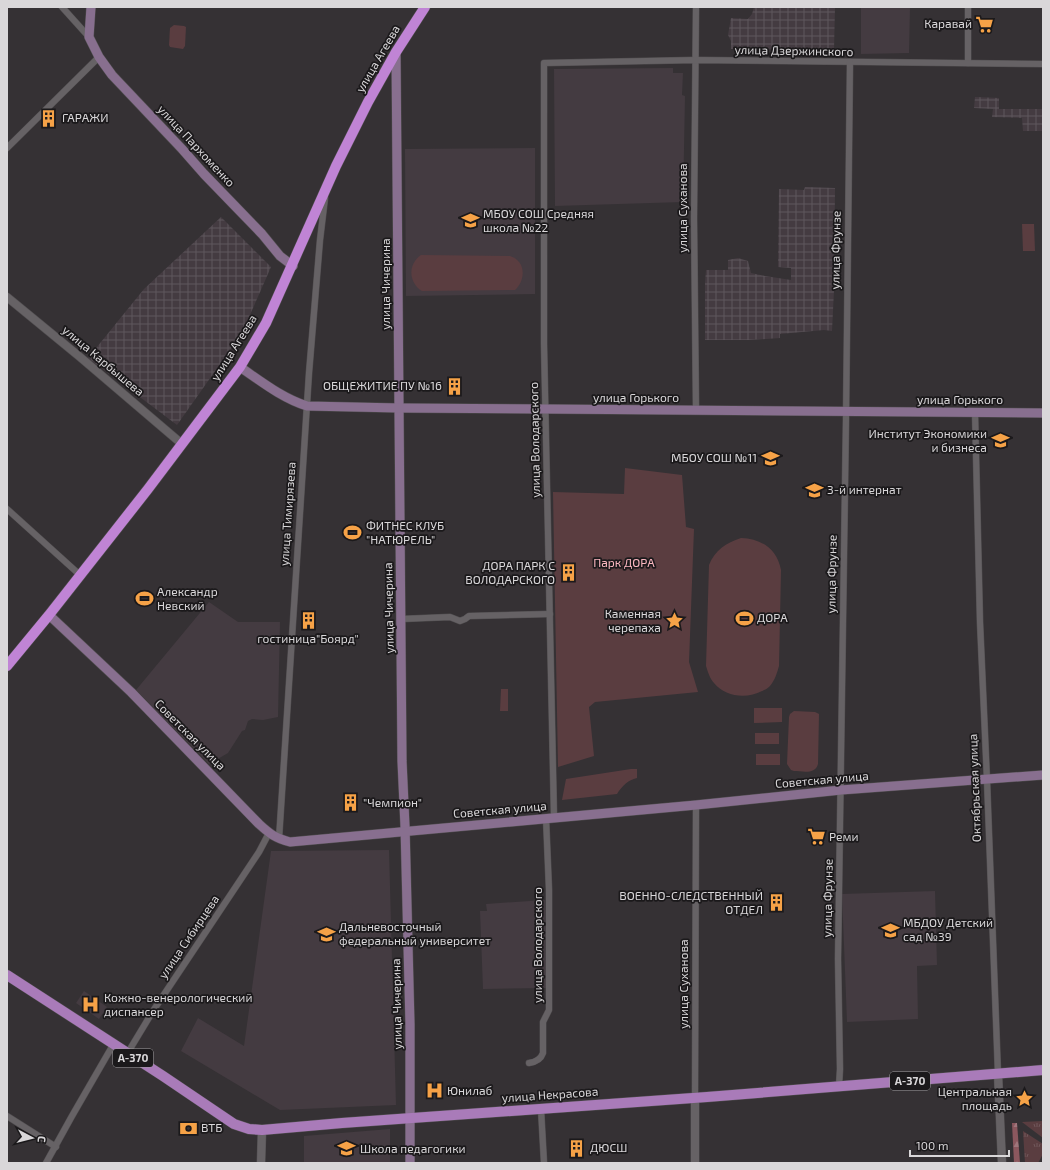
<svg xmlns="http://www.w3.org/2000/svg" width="1050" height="1170" font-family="'Exo 2',sans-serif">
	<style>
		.built { fill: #443b41 }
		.industrial { fill: url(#industrial-grid) }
		.grass { fill: url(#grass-tufts) }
		.forest { fill: url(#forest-firs) }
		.green { fill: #5a3d40 }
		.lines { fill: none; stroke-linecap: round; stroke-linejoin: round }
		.minor-casing { stroke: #514e50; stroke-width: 7 }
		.tertiary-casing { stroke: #514e50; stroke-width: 9 }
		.secondary-casing { stroke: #514e50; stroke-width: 10 }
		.primary-casing { stroke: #514e50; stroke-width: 11 }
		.trunk-casing { stroke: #514e50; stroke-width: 11 }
		.minor { stroke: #666265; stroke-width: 6 }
		.tertiary { stroke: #666265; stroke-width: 8 }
		.secondary { stroke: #886f8f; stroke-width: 9 }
		.primary { stroke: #a97bb9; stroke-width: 10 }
		.trunk { stroke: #c084d5; stroke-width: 10 }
		.labels { text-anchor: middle; stroke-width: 3.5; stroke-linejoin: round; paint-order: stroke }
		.shield { fill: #1b191b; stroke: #a09ea0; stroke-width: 1 }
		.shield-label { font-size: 11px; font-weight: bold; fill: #d9d7d9 }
		.poi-label { font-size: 12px; fill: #d9d7d9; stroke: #1b191b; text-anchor: start }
		.street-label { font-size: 12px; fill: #d9d7d9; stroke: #1b191b }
		.park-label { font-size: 12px; fill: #fbb7c0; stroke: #1b191b }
	</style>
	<defs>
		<pattern id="industrial-grid" width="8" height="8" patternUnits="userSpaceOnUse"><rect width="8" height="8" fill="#443b41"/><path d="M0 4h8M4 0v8" fill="none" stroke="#5e575c"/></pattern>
		<pattern id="grass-tufts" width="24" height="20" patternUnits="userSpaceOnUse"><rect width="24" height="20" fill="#5a3d40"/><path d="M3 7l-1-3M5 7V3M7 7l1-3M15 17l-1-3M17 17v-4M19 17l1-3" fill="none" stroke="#71585b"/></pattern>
		<pattern id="forest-firs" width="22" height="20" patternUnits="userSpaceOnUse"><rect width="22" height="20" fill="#8b575e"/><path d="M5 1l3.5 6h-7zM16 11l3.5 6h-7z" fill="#a0767c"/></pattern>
	</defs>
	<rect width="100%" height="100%" fill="#353134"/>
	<g class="built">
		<path d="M861,7H910L909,53L861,54Z"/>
		<path d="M673,68V73H683L682,95L685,96L683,202L555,206L554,69Z"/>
		<path d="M535,148V294L406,296L405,149Z"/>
		<path d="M209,602L238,622H280L278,717L263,720L252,719L248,721L245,730L242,731L228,753L209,764L136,690Z"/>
		<path d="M389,850L396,1105L280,1110L181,1051L198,1018L244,1046L271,851Z"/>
		<path d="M935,891L937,965L917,966L918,1019L847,1022L842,894Z"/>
		<path d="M545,900L546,988L483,989L480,911H487L486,904Z"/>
		<path d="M84,991L107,1007L99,1019L76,1003Z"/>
		<path d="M390,1129V1163H304V1136Z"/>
	</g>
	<g class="industrial">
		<path d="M754,7H835L834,50L731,49V41L728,35L731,18L748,19L752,14Z"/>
		<path d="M975,97L999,98V109H1043V131H1023L1022,118L992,117L993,109L974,108Z"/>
		<path d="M805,187L835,188L834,290L832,331L824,330L780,334V338L749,340H705V283L706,270H728V260L738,258L748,261L751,273L765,276L791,280V268L778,267L779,189L804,190Z"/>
		<path d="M221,217L271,267L242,333L177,425L88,358L144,289Z"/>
	</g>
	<g class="grass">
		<path d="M1043,1121V1138L1022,1122Z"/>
		<path d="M1023,1131L1043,1144V1154L1038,1163H1025Z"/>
	</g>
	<path class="forest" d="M1012,1123H1017L1020,1163H1014Z"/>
	<g class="green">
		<path d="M174,25L184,26L186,27L185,46L183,49L170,47L169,45L170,28Z"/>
		<path d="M1022,224H1034L1035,251H1023Z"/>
		<path d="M421,255L510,256C526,261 526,280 515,290L422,291C409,283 407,265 421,255Z"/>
		<path d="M625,468L682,475L686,527L694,529L689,662L698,692L595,702L589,707L594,756L558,767L553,492L624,494Z"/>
		<path d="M741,538C762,539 777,549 781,570L779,666C777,673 775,680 770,686C768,688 765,690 762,691C747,699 725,697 714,683C710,679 708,672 706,666L709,565C715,550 726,543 741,538Z"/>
		<path d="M501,689H508V711H500Z"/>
		<path d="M754,708H782V722L754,723Z"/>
		<path d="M794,711L815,712L819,714L818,764C815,775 802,771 794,771L791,770L787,764L789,717L790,714Z"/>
		<rect x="755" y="733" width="24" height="11"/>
		<rect x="756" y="754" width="24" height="11"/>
		<path d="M631,769H637V778C628,780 622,786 617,794L562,800L566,779Z"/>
	</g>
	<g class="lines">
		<defs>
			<g id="minor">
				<path d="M62,7L89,37"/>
				<path d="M696,7L694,218L696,410"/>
				<path d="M968,7V63"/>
				<path d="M7,148L99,57"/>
				<path d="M975,412L980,622L987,780L998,1074"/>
				<path d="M7,509L80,575"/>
				<path d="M401,619L450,617L460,621L465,619L469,616L550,614"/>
				<path d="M554,817L544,344V63L696,60L1043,64"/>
				<path d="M279,839L309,373L320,240L325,198"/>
				<path d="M127,1054L153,1011L259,852L269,833"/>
				<path d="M529,1063C536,1062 541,1059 543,1053V1022L549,1010V890L546,818"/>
				<path d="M839,1086L840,1069L838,959L846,419L850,62"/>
				<path d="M695,1098L696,805"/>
				<path d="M541,1109L544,1163"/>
				<path d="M7,1116L56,1147"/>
				<path d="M46,1163L72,1116L113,1045"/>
			</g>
			<g id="tertiary">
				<path d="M7,297L80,357L182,444"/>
				<path d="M998,1074L1002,1163"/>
				<path d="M261,1163L262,1130"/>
				<path d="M695,1163V1098"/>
			</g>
			<g id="secondary">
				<path d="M91,7L89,37L99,57L112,75L182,149L204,174L262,234L280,256L293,266"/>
				<path d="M396,52L402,761L405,826L410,1024V1163"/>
				<path d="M240,367C262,382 282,398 307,406L399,408L546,409L1043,413"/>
				<path d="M49,615L131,692L259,824C270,834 275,838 290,842L696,805L841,790L1043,775"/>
			</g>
			<path id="primary" d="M7,975L163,1076L234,1124L249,1129L262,1130L342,1123L707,1097L1043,1070"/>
			<path id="trunk" d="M7,666L49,615L148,489L240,367L266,323L336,166L368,102L396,52L425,7"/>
		</defs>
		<use href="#minor" class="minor-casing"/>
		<use href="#tertiary" class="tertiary-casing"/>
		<use href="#secondary" class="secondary-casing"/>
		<use href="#primary" class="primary-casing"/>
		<use href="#trunk" class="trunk-casing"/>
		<use href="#minor" class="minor"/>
		<use href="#tertiary" class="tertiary"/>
		<use href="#secondary" class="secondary"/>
		<use href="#primary" class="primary"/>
		<use href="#trunk" class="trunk"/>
	</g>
	<defs>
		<symbol id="supermarket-bare" viewBox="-9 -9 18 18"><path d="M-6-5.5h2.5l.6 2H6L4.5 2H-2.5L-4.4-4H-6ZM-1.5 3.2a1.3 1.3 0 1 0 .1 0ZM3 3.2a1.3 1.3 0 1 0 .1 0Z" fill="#f6a247" stroke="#1b191b" stroke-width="2.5" paint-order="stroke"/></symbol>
		<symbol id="building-bare" viewBox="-9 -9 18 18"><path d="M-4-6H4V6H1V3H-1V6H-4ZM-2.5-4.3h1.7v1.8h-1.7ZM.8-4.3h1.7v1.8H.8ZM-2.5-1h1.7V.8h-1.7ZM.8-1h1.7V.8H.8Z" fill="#f6a247" stroke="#1b191b" stroke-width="2.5" paint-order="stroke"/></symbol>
		<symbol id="school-bare" viewBox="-9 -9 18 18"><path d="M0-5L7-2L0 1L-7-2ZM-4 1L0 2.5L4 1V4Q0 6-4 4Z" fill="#f6a247" stroke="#1b191b" stroke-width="2.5" paint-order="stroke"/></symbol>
		<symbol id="university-bare" viewBox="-9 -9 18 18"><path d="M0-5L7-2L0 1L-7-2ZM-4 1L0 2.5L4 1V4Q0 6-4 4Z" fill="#f6a247" stroke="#1b191b" stroke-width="2.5" paint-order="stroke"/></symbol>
		<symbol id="stadium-bare" viewBox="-9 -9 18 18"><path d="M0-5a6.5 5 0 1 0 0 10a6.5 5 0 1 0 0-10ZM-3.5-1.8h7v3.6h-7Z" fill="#f6a247" stroke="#1b191b" stroke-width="2.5" paint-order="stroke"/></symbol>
		<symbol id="sight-bare" viewBox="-9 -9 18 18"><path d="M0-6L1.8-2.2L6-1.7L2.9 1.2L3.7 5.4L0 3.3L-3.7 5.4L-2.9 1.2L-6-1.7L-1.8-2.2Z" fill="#f6a247" stroke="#1b191b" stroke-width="2.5" paint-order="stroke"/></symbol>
		<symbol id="hospital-bare" viewBox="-9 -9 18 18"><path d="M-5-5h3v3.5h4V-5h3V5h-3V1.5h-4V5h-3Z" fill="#f6a247" stroke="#1b191b" stroke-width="2.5" paint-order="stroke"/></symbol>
		<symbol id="bank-bare" viewBox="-9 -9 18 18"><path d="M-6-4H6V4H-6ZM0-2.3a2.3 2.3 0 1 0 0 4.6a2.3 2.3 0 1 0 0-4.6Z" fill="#f6a247" stroke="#1b191b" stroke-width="2.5" paint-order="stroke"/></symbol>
	</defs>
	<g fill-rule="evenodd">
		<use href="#supermarket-bare" x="972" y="12" width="25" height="25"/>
		<use href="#building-bare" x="36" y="106" width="25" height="25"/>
		<use href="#school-bare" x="458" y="208" width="25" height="25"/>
		<use href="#building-bare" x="442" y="374" width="25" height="25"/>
		<use href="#university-bare" x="988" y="428" width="25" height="25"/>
		<use href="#school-bare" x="758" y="446" width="25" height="25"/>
		<use href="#school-bare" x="802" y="478" width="25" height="25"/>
		<use href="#stadium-bare" x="340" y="520" width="25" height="25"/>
		<use href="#building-bare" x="556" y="560" width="25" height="25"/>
		<use href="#stadium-bare" x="132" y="586" width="25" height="25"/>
		<use href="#stadium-bare" x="732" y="606" width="25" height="25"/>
		<use href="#building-bare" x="296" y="608" width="25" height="25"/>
		<use href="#sight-bare" x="662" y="608" width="25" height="25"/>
		<use href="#building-bare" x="338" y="790" width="25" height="25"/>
		<use href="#supermarket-bare" x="804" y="824" width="25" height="25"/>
		<use href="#building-bare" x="764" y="890" width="25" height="25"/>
		<use href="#school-bare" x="878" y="918" width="25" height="25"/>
		<use href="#university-bare" x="314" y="922" width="25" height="25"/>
		<use href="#hospital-bare" x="78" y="992" width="25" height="25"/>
		<use href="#hospital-bare" x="422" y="1078" width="25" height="25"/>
		<use href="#sight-bare" x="1012" y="1086" width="25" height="25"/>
		<use href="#bank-bare" x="176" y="1116" width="25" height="25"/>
		<use href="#building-bare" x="564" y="1136" width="25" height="25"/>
		<use href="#university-bare" x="334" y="1136" width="25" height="25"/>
	</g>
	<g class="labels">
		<g class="shield">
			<rect x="113" y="1049" width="40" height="18" rx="3"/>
			<rect x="890" y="1072" width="40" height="18" rx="3"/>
		</g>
		<g class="shield-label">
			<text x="133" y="1062">А-370</text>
			<text x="910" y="1085">А-370</text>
		</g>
		<g class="poi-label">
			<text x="972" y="28" text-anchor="end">Каравай</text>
			<text x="62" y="122">ГАРАЖИ</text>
			<text x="483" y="218">МБОУ СОШ Средняя<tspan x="483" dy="14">школа №22</tspan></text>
			<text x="442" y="390" text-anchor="end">ОБЩЕЖИТИЕ ПУ №16</text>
			<text x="987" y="438" text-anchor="end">Институт Экономики<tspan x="987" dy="14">и бизнеса</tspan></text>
			<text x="757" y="462" text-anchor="end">МБОУ СОШ №11</text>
			<text x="827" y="494">3-й интернат</text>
			<text x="366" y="530">ФИТНЕС КЛУБ<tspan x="366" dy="14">"НАТЮРЕЛЬ"</tspan></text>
			<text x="555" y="570" text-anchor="end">ДОРА ПАРК С<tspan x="555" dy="14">ВОЛОДАРСКОГО</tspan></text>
			<text x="157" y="596">Александр<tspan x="157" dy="14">Невский</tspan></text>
			<text x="661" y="618" text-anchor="end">Каменная<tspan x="661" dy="14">черепаха</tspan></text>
			<text x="757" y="622">ДОРА</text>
			<text x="308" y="643" text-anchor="middle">гостиница"Боярд"</text>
			<text x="363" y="807">"Чемпион"</text>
			<text x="829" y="841">Реми</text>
			<text x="763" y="900" text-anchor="end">ВОЕННО-СЛЕДСТВЕННЫЙ<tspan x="763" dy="14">ОТДЕЛ</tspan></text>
			<text x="903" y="927">МБДОУ Детский<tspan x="903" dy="14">сад №39</tspan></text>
			<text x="339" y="931">Дальневосточный<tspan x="339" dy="14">федеральный университет</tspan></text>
			<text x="104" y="1002">Кожно-венерологический<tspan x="104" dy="14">диспансер</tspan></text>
			<text x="447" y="1095">Юнилаб</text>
			<text x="1012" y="1096" text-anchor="end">Центральная<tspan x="1012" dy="14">площадь</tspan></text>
			<text x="201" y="1132">ВТБ</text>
			<text x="590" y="1152">ДЮСШ</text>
			<text x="360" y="1153">Школа педагогики</text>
		</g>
		<g class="street-label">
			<text transform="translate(794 51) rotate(1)" y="4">улица Дзержинского</text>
			<text transform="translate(378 59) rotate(-60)" y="4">улица Агеева</text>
			<text transform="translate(196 146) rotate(47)" y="4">улица Пархоменко</text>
			<text transform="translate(683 208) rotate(-90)" y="4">улица Суханова</text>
			<text transform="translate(836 250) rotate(-89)" y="4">улица Фрунзе</text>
			<text transform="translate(386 284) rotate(-90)" y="4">улица Чичерина</text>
			<text transform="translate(234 348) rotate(-58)" y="4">улица Агеева</text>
			<text transform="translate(103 361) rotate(40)" y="4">улица Карбышева</text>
			<text x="636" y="402">улица Горького</text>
			<text x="960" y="404">улица Горького</text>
			<text transform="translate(535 440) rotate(-91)" y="4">улица Володарского</text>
			<text transform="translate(288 514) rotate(-86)" y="4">улица Тимирязева</text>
			<text transform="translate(832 574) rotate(-89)" y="4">улица Фрунзе</text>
			<text transform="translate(389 608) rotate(-91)" y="4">улица Чичерина</text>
			<text transform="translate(190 735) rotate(45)" y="4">Советская улица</text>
			<text transform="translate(822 780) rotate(-5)" y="4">Советская улица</text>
			<text transform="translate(975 788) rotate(-92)" y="4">Октябрьская улица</text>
			<text transform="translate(500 810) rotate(-5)" y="4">Советская улица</text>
			<text transform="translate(828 898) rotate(-89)" y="4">улица Фрунзе</text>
			<text transform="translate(189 937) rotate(-56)" y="4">улица Сибирцева</text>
			<text transform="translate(538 945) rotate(-90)" y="4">улица Володарского</text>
			<text transform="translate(684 984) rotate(-90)" y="4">улица Суханова</text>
			<text transform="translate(397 1004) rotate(-91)" y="4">улица Чичерина</text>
			<text transform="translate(550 1095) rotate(-4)" y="4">улица Некрасова</text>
		</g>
		<g class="park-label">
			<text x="624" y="567">Парк ДОРА</text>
		</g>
	</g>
	<rect width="1050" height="1170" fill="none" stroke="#d9d7d9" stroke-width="16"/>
	<g transform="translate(32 1138) rotate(97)" stroke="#1b191b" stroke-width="3" paint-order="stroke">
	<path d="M0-3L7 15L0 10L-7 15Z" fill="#d9d7d9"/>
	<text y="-6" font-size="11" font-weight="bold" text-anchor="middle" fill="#d9d7d9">С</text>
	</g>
	<path d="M910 1150v6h99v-6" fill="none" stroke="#d9d7d9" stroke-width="2"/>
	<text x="916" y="1150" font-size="12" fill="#d9d7d9" stroke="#1b191b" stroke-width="3" paint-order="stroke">100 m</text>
</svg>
